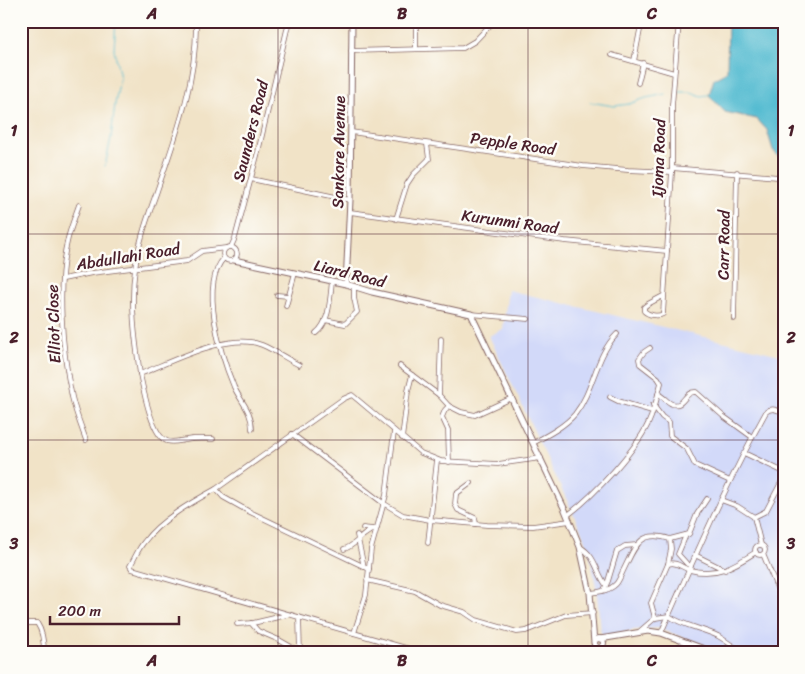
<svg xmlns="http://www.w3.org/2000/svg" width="805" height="674" font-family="Sriracha,sans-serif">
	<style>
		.built { fill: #d2d9f9 }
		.water { fill: #54bcd1; stroke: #4f6e7e }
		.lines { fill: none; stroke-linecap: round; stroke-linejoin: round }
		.stream { stroke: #54bcd1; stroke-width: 1 }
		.minor-casing { stroke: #846462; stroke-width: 5.5 }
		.tertiary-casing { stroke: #846462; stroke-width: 7 }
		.minor { stroke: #fff; stroke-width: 4 }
		.tertiary { stroke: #fff; stroke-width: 5 }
		.grid { fill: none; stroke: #4a1f2b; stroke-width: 1; stroke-opacity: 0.55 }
		.labels { text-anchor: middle; stroke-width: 5; stroke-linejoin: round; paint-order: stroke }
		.street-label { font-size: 16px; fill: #4a1f2b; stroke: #fdfcf7 }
		.neatline { fill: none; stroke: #4a1f2b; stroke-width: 2 }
		.grid-label { font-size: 16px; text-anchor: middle; font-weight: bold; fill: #4a1f2b }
	</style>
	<rect width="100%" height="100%" fill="#fdfcf7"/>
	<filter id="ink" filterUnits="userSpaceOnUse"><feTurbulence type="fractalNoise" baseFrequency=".02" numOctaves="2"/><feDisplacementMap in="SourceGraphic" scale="10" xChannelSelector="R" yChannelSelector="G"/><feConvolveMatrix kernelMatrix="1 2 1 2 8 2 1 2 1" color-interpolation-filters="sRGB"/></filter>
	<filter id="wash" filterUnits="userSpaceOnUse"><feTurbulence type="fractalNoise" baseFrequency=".0096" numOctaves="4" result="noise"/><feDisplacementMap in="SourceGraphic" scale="20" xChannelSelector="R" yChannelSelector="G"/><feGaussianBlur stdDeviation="1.12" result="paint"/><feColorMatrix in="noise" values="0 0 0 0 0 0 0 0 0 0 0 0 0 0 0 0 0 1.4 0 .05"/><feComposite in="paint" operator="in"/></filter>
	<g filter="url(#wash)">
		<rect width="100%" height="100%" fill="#f1e3c7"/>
		<path class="built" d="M508,290L784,356V653H726L658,628L634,630L605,636L601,633L596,587L590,556L581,530L489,336L503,329Z"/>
		<path class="water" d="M728,21H784V163L773,150L767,130L757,119L725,112L709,95L714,79L727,72Z"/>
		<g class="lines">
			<g class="stream">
				<path d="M678,92H691L701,96L708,95"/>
				<path d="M590,102L614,106L629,104L646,98L666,94"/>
				<path d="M105,166L111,138L115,104L120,78L114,49L116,21"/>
			</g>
		</g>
	</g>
	<g filter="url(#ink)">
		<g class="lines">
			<defs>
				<g id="minor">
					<path d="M196,21C197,80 176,136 157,191C148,216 139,241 135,268C130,303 135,339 140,374C171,362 229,331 262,345C274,350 287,359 299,365"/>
					<path d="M416,49V21"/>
					<path d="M351,51L463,48L475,41L494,21"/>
					<path d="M612,55L674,73"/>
					<path d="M634,61L640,30"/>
					<path d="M638,83L643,63"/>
					<path d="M351,132L583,166L628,170L672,172"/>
					<path d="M672,168L778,177L782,183L784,210"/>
					<path d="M251,179L350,200"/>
					<path d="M79,205C75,216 71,227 68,238C56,283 62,351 72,397C75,411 81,426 86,440"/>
					<path d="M350,212L565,241L667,251"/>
					<path d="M396,219L407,184L413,175L429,159L427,144"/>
					<circle cx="230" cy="254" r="7"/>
					<path d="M231,247L235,238L258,152L289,21"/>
					<path d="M224,258C199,285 221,356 234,387C241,402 252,411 252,429"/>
					<path d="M63,279L92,273L187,261L202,251L226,248"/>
					<path d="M277,295L288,296"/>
					<path d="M663,296L648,304L644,307V311C648,315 658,317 663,314L672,172V105L679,21"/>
					<path d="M286,306L295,273"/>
					<path d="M471,314L528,319"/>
					<path d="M734,319L737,172"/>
					<path d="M325,320L345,324L357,312L354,298V287"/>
					<path d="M316,333C330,322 330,298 332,281"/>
					<path d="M400,366L439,395L449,406L461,412L475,415L512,398"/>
					<path d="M140,374C143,388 152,437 167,441C173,443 179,441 186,440C195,438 204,439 213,439"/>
					<path d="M658,394C663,396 667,402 672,404C684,408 684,391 696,392L723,416L752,437"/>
					<path d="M439,395L441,339"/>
					<path d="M610,397L618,401L652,411"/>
					<path d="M653,405L662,417L669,422L670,436L687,449L695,465L730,481"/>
					<path d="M292,434L383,503L403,515L430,520L487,525L533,526L570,521"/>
					<path d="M402,438L408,391L412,375"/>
					<path d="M533,443C548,435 565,426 575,414C594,390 595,356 617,334"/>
					<path d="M744,453L784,472"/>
					<path d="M449,462L448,430L442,417L445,410L449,406"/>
					<path d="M471,483L456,494L455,504L458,510L475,518L476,524"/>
					<path d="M216,489C192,502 160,520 144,542C138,549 135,558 130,566L132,569L423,653"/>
					<path d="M721,500L737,506L754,517L761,545"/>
					<path d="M568,515C593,496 640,447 651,417C655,406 658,395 661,383L658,378L640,364L639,359L644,352L650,348"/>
					<path d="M754,517L766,511L784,477"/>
					<path d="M363,528L372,529"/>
					<path d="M357,535L364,567"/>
					<path d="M686,535L678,554L687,564L691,566"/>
					<path d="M670,539L689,534L697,514L707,499"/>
					<path d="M428,543L437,460"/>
					<circle cx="760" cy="550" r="5"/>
					<path d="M580,547C596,556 596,572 606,585"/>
					<path d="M344,549C356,546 363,531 377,528"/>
					<path d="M763,554L780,595L784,613"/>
					<path d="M695,555L725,570"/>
					<path d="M668,564C677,561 682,568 690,570C717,577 734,566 756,552"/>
					<path d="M369,569L248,511L223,497L216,489L343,399L352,395L421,453L441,461L498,464L541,458"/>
					<path d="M367,580L415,591L440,605L464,612L476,620L517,632L526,631L566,615L593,613"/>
					<path d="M604,590L608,581L617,551L625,546L637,545"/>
					<path d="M590,593C599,592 609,591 616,584C619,581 621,575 623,571C635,547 639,529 670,539L671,549L668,564L651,603L655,618"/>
					<path d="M299,617L300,653"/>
					<path d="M21,620L28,623H37C43,632 44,642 44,653"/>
					<path d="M251,623L258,631L279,640L300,652"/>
					<path d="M237,624L253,623L287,615"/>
					<path d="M640,631L655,618L669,616C683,626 702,628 718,636C728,642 735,649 746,653"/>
					<path d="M354,633L366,595L371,549L386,495L394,432"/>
					<path d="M661,633C694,559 726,484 766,412C772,407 777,410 784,413"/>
					<path d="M595,645V653"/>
					<path d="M599,653L602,646"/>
				</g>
				<g id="tertiary">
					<path d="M234,260L346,284L372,292L471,314L565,510L580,547L590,593L594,643"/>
					<path d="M346,284L350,200L352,21"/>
					<path d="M780,595L784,594"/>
					<circle cx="599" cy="643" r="4.5"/>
					<path d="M600,639L648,631L661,633L715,653"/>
				</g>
			</defs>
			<use href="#minor" class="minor-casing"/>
			<use href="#tertiary" class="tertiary-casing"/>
			<use href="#minor" class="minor"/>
			<use href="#tertiary" class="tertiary"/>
		</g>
	</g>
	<path class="grid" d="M278,21V653M528,21V653M21,234H784M21,440H784"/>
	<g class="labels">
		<g class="street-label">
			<text transform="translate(250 131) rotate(-76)" y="6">Saunders Road</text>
			<text transform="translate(513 143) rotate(8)" y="6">Pepple Road</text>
			<text transform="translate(338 152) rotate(-89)" y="6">Sankore Avenue</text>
			<text transform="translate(658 158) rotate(-88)" y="6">Ijoma Road</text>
			<text transform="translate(510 221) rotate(8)" y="6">Kurunmi Road</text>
			<text transform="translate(723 245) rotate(-89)" y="6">Carr Road</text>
			<text transform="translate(128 256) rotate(-9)" y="6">Abdullahi Road</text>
			<text transform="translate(350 273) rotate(14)" y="6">Liard Road</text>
			<text transform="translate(53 324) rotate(-92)" y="6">Elliot Close</text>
		</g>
	</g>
	<rect width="805" height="674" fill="none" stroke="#fdfcf7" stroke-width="55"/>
	<path d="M50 616v8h129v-8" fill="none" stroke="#4a1f2b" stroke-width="2.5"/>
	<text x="58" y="616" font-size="15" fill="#4a1f2b" stroke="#fdfcf7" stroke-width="4" paint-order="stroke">200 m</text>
	<rect x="28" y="28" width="750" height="618" class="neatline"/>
	<g class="grid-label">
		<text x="152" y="19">A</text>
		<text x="402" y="19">B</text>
		<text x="652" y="19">C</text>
		<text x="14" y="136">1</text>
		<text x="791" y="136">1</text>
		<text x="14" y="343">2</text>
		<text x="791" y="343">2</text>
		<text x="14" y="549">3</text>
		<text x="791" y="549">3</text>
		<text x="152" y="666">A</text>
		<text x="402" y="666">B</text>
		<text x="652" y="666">C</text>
	</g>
</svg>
